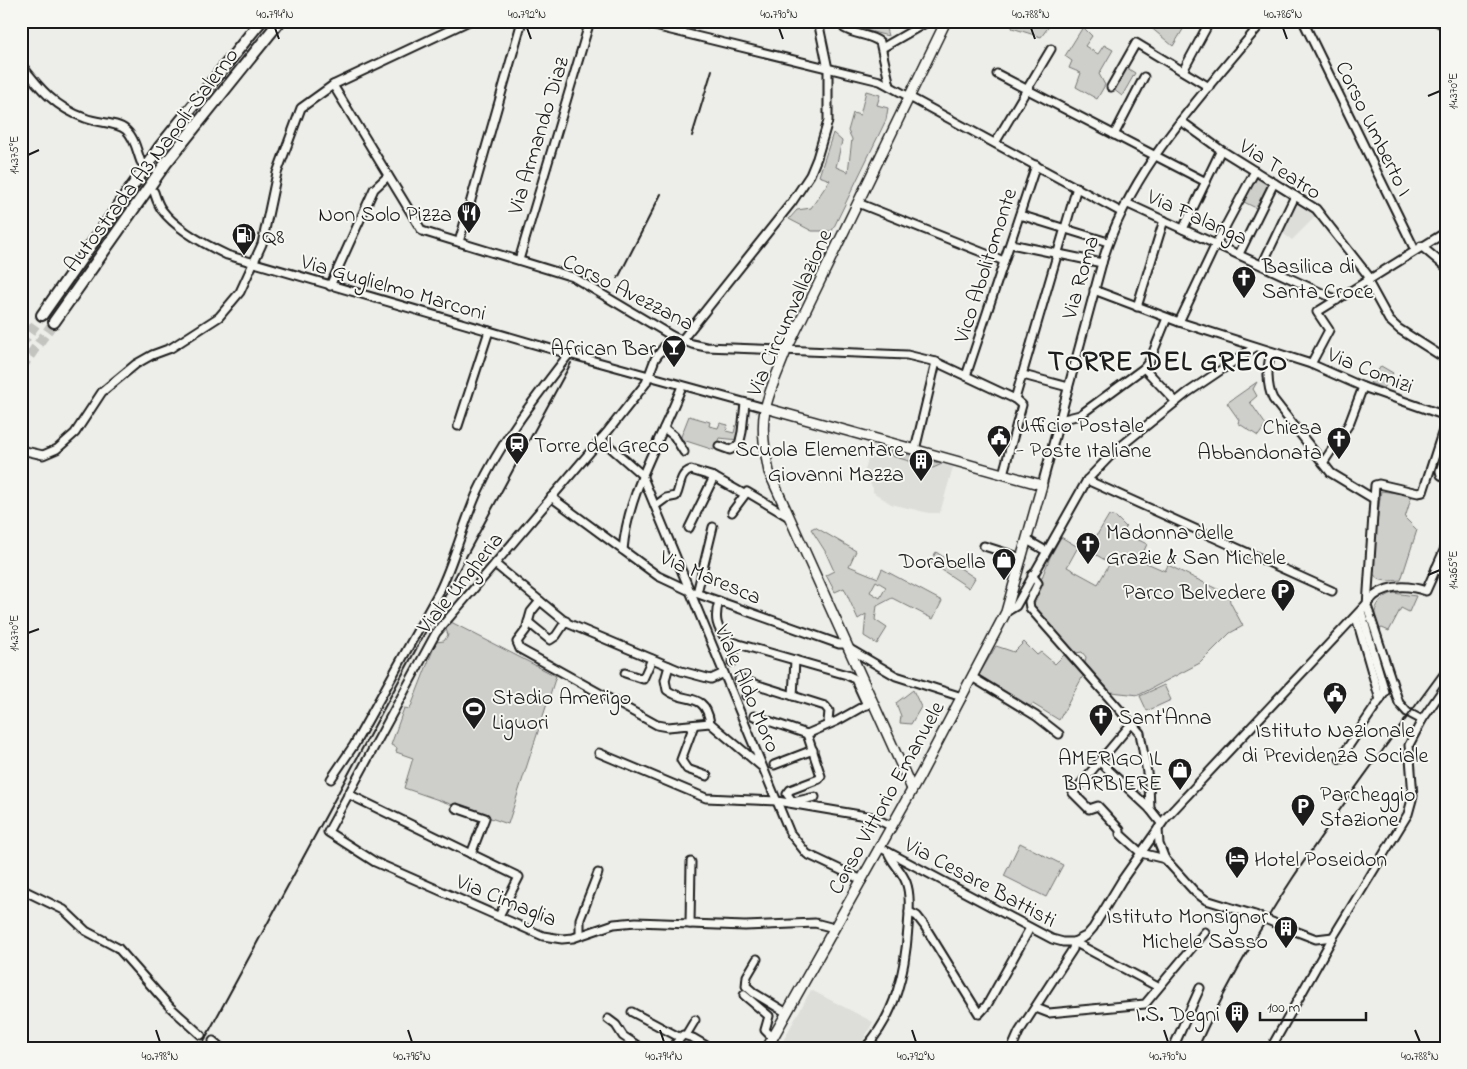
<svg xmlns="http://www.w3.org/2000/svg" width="1467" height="1069" font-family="'Indie Flower',sans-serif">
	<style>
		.built { fill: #ddddda }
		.green { fill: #cececb; stroke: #757574; fill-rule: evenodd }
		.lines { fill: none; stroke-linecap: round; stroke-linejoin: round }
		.minor-tunnel { stroke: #c3c3c0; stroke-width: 7; stroke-dasharray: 7 3.5; stroke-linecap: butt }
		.highway-tunnel { stroke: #c3c3c0; stroke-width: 10; stroke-dasharray: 10 5; stroke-linecap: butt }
		.minor-casing { stroke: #1c1c1c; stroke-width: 11 }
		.major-casing { stroke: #1c1c1c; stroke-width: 12 }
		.highway-casing { stroke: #1c1c1c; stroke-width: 14 }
		.minor { stroke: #f6f6f2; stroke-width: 7 }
		.major { stroke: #f6f6f2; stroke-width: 9 }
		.highway { stroke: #f6f6f2; stroke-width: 10 }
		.rail { stroke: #1c1c1c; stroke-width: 2 }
		.minor-bridge-casing { stroke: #1c1c1c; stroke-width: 11; stroke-linecap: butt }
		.minor-bridge { stroke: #f6f6f2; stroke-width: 7 }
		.ticks { fill: none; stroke: #1c1c1c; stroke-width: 2 }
		.labels { text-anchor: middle; stroke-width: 4; stroke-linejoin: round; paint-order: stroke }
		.street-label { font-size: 22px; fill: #1c1c1c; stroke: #f6f6f2 }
		.poi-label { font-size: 22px; fill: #1c1c1c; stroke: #f6f6f2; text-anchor: end }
		.district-label { font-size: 28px; font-weight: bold; letter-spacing: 1px; fill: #1c1c1c; stroke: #f6f6f2 }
		.neatline { fill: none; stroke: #1c1c1c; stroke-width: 2 }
		.ticks-label { font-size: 12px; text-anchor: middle; fill: #1c1c1c }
	</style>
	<rect width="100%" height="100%" fill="#edede9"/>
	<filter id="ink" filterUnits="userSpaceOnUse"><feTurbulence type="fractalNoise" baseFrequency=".02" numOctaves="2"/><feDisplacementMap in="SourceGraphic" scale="10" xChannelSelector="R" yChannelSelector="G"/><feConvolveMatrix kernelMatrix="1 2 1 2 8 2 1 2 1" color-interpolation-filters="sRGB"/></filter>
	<g filter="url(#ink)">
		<g class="built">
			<path d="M1297,197L1317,215L1292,240L1281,232Z"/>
			<path d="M872,445L953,467L940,513H929L891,504L873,492V488L864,474Z"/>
			<path d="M811,990L873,1022L859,1048H779Z"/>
		</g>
		<g class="green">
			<path d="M850,21H884L888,36L850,26Z"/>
			<path d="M1013,21H1053L1041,37L1012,28Z"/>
			<path d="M1143,21H1188L1173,46Z"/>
			<path d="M1083,27L1092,36L1085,46L1098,54L1104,45L1113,50L1099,74L1105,85L1097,99L1076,87L1081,73L1069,68L1072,61L1065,56Z"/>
			<path d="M1124,66L1135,73L1122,96L1113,89Z"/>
			<path d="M866,91L880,95L877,105L888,108L886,120L832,231H812L789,219L797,210L811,208L830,180L819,176L833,133L842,141L836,167L848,172L852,139L848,131L853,113L860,115Z"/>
			<path d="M1255,171L1274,183L1260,210L1240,200Z"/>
			<path d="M1381,366L1393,373L1383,388L1370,383Z"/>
			<path d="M1257,382L1253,389L1257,396L1250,402L1266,425L1258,436L1238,423L1239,420L1227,403Z"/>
			<path d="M689,416L710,422L709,426L718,428L720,423L728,425L726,431L734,433L736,425L739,426V440L719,438L714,450L680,439Z"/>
			<path d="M889,449L942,464L933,468L892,456Z"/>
			<path d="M1381,491L1412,495L1405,518L1417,530L1401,580C1387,581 1375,584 1371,567Z"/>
			<path d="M1109,515L1116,517L1126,527L1124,533L1147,544L1140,560L1165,571L1168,565L1229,595L1230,602L1243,626L1230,633L1200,663L1139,695L1111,692L1085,663L1086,657L1082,652L1076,653L1033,607L1032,603L1050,557L1061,537L1078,547L1067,567L1098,584L1110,563L1088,550Z"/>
			<path d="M815,527L856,551L849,566L878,578L882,569L942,601L933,619L892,598L877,606L875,620L887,628L877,644L864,636L866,614L858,619L844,588L835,592L826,575L834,571L825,551L811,529ZM876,581L886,587L880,598L870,592Z"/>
			<path d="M936,552L975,578L969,588L930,562Z"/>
			<path d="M1393,593L1416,596L1409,612L1401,608L1389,631L1382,628L1377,630C1371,613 1376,599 1393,593Z"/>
			<path d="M451,622L556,676L508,824L404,788L413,758L396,752L397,748L391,745L404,708L410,709L436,642L444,641L448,635L446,629Z"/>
			<path d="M1024,642L1037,655L1041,652L1055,664L1064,655L1083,676L1059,720L1033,704L1030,706L979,675L996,646L1014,652Z"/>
			<path d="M1164,685L1171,700L1147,711L1140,696Z"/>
			<path d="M913,690L921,707L911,724L900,723L901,716L896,703Z"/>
			<path d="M1020,843L1063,865L1046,897L1004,876Z"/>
		</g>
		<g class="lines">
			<path class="minor-tunnel" d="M201,1035L213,1041"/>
			<g class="highway-tunnel">
				<path d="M21,345L42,315"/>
				<path d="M21,368L54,322"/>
			</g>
			<defs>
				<g id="minor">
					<path d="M634,21L880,81L1121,212"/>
					<path d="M843,21L844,28C855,35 870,34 880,42L890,86"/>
					<path d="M1303,21L1415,250"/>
					<path d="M1436,21L1446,26"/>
					<path d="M882,48L929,21"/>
					<path d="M21,64C39,88 56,108 85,118C97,123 117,122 126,130C135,138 137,152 141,162"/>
					<path d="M1183,71L1210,21"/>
					<path d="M997,74L1206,182"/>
					<path d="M333,85L422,231L573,277L672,336L692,344L706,347L907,355L936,362L1015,399L1022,405L1003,474"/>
					<path d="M1111,87L1136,43L1209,87"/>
					<path d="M1181,121L1221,150L1316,209L1370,278"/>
					<path d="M1114,135L1144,77"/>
					<path d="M995,143L1051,49"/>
					<path d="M154,192C156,198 158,205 162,210C176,229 206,245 227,255L558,351L765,408"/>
					<path d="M858,203L1004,261"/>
					<path d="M1126,203L1337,300"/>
					<path d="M1020,215L1108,242"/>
					<path d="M1183,229L1221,150"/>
					<path d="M459,242L522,21"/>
					<path d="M1011,244L1102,263"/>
					<path d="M1421,246L1446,267"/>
					<path d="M1239,254L1274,183"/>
					<path d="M519,260L590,21"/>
					<path d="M1262,265L1295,196"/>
					<path d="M1367,280L1389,320L1399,329L1446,359"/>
					<path d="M330,286L374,189L388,176"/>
					<path d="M1094,290L1179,322L1311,364L1329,330L1317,312L1446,232"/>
					<path d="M1137,307L1164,220"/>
					<path d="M1179,322L1216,244L1255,171"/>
					<path d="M672,336L655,359L646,383L608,431L436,633L328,832L375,862L543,936L562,939L573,938L614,924L636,922L745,926L815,923L834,928"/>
					<path d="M682,340L792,202L810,175L817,158L828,121V69L818,21"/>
					<path d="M1272,353C1266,364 1267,387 1273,399L1331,473L1374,499"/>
					<path d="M1311,364L1363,387L1446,416"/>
					<path d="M1144,368L1150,360L1167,318"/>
					<path d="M1023,375L1068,387"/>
					<path d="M966,376L1036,165"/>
					<path d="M1015,399L1077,187"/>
					<path d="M1060,420L1080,415L1144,368L1176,402"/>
					<path d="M458,426L489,331"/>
					<path d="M664,428L674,436L684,452"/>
					<path d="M601,439L642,475L790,833L807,854L862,880"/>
					<path d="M719,446L730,450L739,445L742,432L745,403"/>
					<path d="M21,450L43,455L57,449L75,433L102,392L136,364L152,355L171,348L219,317L240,292L262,244L277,173L301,108L333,85L469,21"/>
					<path d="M915,450L936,362"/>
					<path d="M1446,454L1440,471L1441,475L1446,478"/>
					<path d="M1323,463L1349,424L1363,387"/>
					<path d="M1087,480L1332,591"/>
					<path d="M1042,485L1102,263C1130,168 1202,96 1263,21"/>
					<path d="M551,497L658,576L690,591L839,644H846"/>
					<path d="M655,506L666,498L676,496C681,486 679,474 691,470L714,477L744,494"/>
					<path d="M732,512L747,492L789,517"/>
					<path d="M689,528L714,477"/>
					<path d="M1027,540L1046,551"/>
					<path d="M984,546L1022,558"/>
					<path d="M623,550C628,491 661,440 682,386"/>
					<path d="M495,564L567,623L681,671L711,679L724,673"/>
					<path d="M1436,568L1446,575"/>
					<path d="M1032,575L1038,583L1029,602L1030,608L1140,733L1149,784L1150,809"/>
					<path d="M697,593L713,527"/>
					<path d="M540,601L531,612L526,630L517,642L520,649L657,725L668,727L710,723L761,766"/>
					<path d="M719,601C714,618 716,628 728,641L847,675L855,679L867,705"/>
					<path d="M1006,612L1016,606L1087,480L1115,451L1187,393L1255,347"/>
					<path d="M1356,617L1380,700"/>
					<path d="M528,622L550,640L556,636L566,621"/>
					<path d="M848,648L896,676L962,697"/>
					<path d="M732,662L736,643"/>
					<path d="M669,666L665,680L667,690C684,704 705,690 710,723"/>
					<path d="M625,673L643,679L652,659"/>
					<path d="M972,677L1036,716L1059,734"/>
					<path d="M739,679L825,706L829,711L828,722"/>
					<path d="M746,696L750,683"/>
					<path d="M793,696L795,660"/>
					<path d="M754,716L807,734L837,721L869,703"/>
					<path d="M1422,720L1407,712L1399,703L1367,606L1375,485L1379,484L1418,493L1423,492L1446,421"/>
					<path d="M1132,723L1073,793L1089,809L1098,806L1120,830V834L1141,853"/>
					<path d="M694,725L681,760L687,769L707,776"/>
					<path d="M807,734L821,776L819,779L790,790L787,794L793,802L815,797"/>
					<path d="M599,753L706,798L777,801L872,817L891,826"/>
					<path d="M1340,759L1385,692L1361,611"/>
					<path d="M1100,762L1150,809L1161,823"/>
					<path d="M774,765L813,750"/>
					<path d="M331,779L354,745L439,592C455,559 463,524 478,491C501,441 535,398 569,354"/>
					<path d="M348,794L519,877L499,916"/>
					<path d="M456,808L485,818L471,854"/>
					<path d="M1158,829L1159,844L1165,859L1195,892L1206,900L1255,915"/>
					<path d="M879,847L1052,939L1063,942H1074L1086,936L1093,928L1122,880L1165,819L1374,596C1390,584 1408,585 1426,591L1446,546"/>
					<path d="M1141,853L1165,859"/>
					<path d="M21,889L64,910L86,931L118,948L170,1007L201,1035"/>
					<path d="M909,912L917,916L924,925L979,1014L987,1005L1030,928"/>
					<path d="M690,924L691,862"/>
					<path d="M1277,924L1316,939L1333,937"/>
					<path d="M580,935V919L598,873"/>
					<path d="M1074,942L1158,987"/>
					<path d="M757,959L747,976L746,986L754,993L787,1013"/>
					<path d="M744,995L769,1016L765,1030L773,1038"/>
					<path d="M1036,1008L1049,1013L1145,1004L1205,932"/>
					<path d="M632,1012L679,1037"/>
					<path d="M608,1019L616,1025L623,1036L641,1048"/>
					<path d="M686,1035L695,1020"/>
					<path d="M213,1041L221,1048"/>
					<path d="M672,1048L683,1035L693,1038L710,1048"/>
					<path d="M865,1048C896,1014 905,972 908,928C909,913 911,895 906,882C902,871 892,863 888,852"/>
					<path d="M1012,1048L1019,1032L1073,949L1074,942"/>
					<path d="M1173,1048L1200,988"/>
					<path d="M1271,1048L1333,937L1408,814L1413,796L1409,745L1422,720L1446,685"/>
				</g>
				<g id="major">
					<path d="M765,408L1042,485L1006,612L921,774L767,1048"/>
					<path d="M912,789L769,472C765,452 761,430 765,410C769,390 779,370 786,351L946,21"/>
				</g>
				<g id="highway">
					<path d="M42,315L159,148L261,21"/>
					<path d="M54,322L166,163L280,21"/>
				</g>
			</defs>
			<use href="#minor" class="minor-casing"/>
			<use href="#major" class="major-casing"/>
			<use href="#highway" class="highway-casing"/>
			<use href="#minor" class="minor"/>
			<use href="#major" class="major"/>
			<use href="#highway" class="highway"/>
			<g class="rail">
				<path d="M692,136L712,70"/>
				<path d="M618,278L661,194"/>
				<path d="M200,1048L571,363"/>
				<path d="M1198,1048C1261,907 1356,788 1446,664"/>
			</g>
			<defs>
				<path id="minor-bridge" d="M1255,915L1277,924"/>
			</defs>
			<use href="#minor-bridge" class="minor-bridge-casing"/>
			<use href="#minor-bridge" class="minor-bridge"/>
		</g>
	</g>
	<path class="ticks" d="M275,28L279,39M527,28L531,39M779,28L783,39M1031,28L1035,39M1283,28L1287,39M1428,96L1440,91M28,155L39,150M1428,575L1440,570M28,633L39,629M156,1030L160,1042M408,1030L412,1042M660,1030L664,1042M912,1030L916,1042M1164,1030L1168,1042M1415,1030L1420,1042"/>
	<defs>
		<symbol id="restaurant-pin" viewBox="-11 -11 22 30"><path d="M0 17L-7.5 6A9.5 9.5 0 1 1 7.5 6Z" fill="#1c1c1c" stroke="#f6f6f2"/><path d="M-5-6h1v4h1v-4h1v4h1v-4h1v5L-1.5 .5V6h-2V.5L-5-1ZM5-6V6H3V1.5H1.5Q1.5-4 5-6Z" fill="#fff"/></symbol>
		<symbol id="fuel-pin" viewBox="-11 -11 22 30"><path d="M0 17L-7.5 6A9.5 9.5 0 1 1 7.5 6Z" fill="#1c1c1c" stroke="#f6f6f2"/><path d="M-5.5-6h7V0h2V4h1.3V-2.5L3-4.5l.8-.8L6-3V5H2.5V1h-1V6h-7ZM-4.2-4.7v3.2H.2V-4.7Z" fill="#fff"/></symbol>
		<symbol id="church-pin" viewBox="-11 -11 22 30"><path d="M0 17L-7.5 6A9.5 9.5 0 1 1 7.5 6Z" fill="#1c1c1c" stroke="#f6f6f2"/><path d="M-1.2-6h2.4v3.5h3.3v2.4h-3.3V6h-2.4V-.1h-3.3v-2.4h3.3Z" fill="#fff"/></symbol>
		<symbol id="bar-pin" viewBox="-11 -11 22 30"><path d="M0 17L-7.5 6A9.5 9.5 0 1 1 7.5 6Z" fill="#1c1c1c" stroke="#f6f6f2"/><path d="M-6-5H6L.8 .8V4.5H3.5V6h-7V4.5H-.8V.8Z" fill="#fff"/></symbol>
		<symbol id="civic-pin" viewBox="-11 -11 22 30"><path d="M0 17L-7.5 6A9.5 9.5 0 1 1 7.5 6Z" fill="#1c1c1c" stroke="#f6f6f2"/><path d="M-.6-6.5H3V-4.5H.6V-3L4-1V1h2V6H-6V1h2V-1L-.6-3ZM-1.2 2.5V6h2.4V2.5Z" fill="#fff"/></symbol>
		<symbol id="station-pin" viewBox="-11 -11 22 30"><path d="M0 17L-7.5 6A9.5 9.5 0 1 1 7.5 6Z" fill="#1c1c1c" stroke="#f6f6f2"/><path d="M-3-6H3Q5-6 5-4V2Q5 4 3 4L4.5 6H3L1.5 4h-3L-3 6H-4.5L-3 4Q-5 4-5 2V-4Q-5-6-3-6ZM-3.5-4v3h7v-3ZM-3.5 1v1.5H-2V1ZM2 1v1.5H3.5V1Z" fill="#fff"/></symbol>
		<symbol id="building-pin" viewBox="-11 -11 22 30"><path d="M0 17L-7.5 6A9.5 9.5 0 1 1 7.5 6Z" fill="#1c1c1c" stroke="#f6f6f2"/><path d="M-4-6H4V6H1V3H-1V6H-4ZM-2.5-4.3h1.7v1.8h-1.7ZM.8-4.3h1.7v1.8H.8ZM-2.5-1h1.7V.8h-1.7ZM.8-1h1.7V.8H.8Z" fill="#fff"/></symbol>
		<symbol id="shop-pin" viewBox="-11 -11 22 30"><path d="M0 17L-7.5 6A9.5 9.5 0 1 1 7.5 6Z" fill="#1c1c1c" stroke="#f6f6f2"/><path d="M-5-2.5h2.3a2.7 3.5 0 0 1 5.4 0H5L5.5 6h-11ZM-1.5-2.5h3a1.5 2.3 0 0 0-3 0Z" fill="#fff"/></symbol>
		<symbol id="parking-pin" viewBox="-11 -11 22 30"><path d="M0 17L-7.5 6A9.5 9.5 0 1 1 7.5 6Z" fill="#1c1c1c" stroke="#f6f6f2"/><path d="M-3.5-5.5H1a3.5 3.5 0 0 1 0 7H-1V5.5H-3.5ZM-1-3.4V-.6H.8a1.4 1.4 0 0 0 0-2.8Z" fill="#fff"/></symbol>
		<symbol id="stadium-pin" viewBox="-11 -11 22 30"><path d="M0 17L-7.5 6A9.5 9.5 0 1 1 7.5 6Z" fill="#1c1c1c" stroke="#f6f6f2"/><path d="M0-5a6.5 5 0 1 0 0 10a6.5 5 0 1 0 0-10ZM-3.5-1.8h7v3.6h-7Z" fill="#fff"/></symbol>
		<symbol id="hotel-pin" viewBox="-11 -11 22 30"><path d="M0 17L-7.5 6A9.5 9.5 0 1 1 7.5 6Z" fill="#1c1c1c" stroke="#f6f6f2"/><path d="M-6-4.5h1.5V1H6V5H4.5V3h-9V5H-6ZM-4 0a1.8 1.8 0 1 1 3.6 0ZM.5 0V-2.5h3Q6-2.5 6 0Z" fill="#fff"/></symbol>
	</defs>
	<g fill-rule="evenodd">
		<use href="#restaurant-pin" x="455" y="199" width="28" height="38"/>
		<use href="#fuel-pin" x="230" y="221" width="28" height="38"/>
		<use href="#church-pin" x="1230" y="264" width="28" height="38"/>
		<use href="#bar-pin" x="660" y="333" width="28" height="38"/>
		<use href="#civic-pin" x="985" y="423" width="28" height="38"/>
		<use href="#church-pin" x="1325" y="425" width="28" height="38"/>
		<use href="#station-pin" x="503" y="430" width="28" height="38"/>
		<use href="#building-pin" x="907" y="447" width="28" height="38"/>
		<use href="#church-pin" x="1074" y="530" width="28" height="38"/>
		<use href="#shop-pin" x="990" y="546" width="28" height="38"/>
		<use href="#parking-pin" x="1269" y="577" width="28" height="38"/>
		<use href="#civic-pin" x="1321" y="680" width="28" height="38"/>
		<use href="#stadium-pin" x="460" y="695" width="28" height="38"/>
		<use href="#church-pin" x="1087" y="702" width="28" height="38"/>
		<use href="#shop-pin" x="1166" y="756" width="28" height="38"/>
		<use href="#parking-pin" x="1289" y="792" width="28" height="38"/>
		<use href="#hotel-pin" x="1223" y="844" width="28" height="38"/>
		<use href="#building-pin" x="1272" y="914" width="28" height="38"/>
		<use href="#building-pin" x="1223" y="999" width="28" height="38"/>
	</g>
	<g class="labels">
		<g class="street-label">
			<text transform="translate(1375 128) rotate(64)" y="8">Corso Umberto I</text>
			<text transform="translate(537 135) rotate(-73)" y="8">Via Armando Diaz</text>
			<text transform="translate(150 159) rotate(-53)" y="8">Autostrada A3 Napoli-Salerno</text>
			<text transform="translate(1281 168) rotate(33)" y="8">Via Teatro</text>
			<text transform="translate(1198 216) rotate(24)" y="8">Via Falanga</text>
			<text transform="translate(984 265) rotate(-72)" y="8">Vico Abolitomonte</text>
			<text transform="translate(1079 277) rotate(-74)" y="8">Via Roma</text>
			<text transform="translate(394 286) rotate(16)" y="8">Via Guglielmo Marconi</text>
			<text transform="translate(629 291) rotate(27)" y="8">Corso Avezzana</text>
			<text transform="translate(788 312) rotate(-66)" y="8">Via Circumvallazione</text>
			<text transform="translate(1371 369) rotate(22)" y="8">Via Comizi</text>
			<text transform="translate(711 576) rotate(23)" y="8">Via Maresca</text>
			<text transform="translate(459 582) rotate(-51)" y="8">Viale Ungheria</text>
			<text transform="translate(749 688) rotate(67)" y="8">Viale Aldo Moro</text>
			<text transform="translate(885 797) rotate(-61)" y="8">Corso Vittorio Emanuele</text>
			<text transform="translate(981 881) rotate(28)" y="8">Via Cesare Battisti</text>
			<text transform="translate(507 899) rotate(22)" y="8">Via Cimaglia</text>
		</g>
		<g class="poi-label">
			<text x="452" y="221">Non Solo Pizza</text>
			<text x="262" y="243" text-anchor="start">Q8</text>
			<text x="1262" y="273" text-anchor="start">Basilica di<tspan x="1262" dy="25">Santa Croce</tspan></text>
			<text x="656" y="355">African Bar</text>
			<text x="1016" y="432" text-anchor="start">Ufficio Postale<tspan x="1016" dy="25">- Poste Italiane</tspan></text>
			<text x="1322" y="434">Chiesa<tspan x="1322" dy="25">Abbandonata</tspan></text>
			<text x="534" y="452" text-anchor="start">Torre del Greco</text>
			<text x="904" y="456">Scuola Elementare<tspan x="904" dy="25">Giovanni Mazza</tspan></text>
			<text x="1106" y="539" text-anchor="start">Madonna delle<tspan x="1106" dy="25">Grazie &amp; San Michele</tspan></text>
			<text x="986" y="568">Dorabella</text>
			<text x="1266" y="599">Parco Belvedere</text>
			<text x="492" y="704" text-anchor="start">Stadio Amerigo<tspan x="492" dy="25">Liguori</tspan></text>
			<text x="1118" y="724" text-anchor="start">Sant'Anna</text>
			<text x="1335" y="737" text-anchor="middle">Istituto Nazionale<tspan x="1335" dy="25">di Previdenza Sociale</tspan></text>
			<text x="1162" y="765">AMERIGO IL<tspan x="1162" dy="25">BARBIERE</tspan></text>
			<text x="1320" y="801" text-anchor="start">Parcheggio<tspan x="1320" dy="25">Stazione</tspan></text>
			<text x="1254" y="866" text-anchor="start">Hotel Poseidon</text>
			<text x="1268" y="923">Istituto Monsignor<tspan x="1268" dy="25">Michele Sasso</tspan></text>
			<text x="1220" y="1021">I.S. Degni</text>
		</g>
		<g class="district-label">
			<text x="1168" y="370">TORRE DEL GRECO</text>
		</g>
	</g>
	<rect width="1467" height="1069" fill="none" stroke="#f6f6f2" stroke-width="55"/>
	<path d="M1260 1012v8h106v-8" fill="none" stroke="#1c1c1c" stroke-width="2.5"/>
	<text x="1267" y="1012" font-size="15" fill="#1c1c1c" stroke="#f6f6f2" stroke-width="4" paint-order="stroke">100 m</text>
	<rect x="28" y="28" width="1412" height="1014" class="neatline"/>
	<g class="ticks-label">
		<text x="275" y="18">40.794°N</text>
		<text x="527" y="18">40.792°N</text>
		<text x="779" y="18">40.790°N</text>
		<text x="1031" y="18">40.788°N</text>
		<text x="1283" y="18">40.786°N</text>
		<text transform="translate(1453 91) rotate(-90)" y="4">14.370°E</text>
		<text transform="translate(14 155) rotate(-90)" y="4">14.375°E</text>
		<text transform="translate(1453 570) rotate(-90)" y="4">14.365°E</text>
		<text transform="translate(14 633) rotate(-90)" y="4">14.370°E</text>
		<text x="160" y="1060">40.798°N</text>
		<text x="412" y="1060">40.796°N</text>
		<text x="664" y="1060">40.794°N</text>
		<text x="916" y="1060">40.792°N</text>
		<text x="1168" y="1060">40.790°N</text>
		<text x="1420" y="1060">40.788°N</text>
	</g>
</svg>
